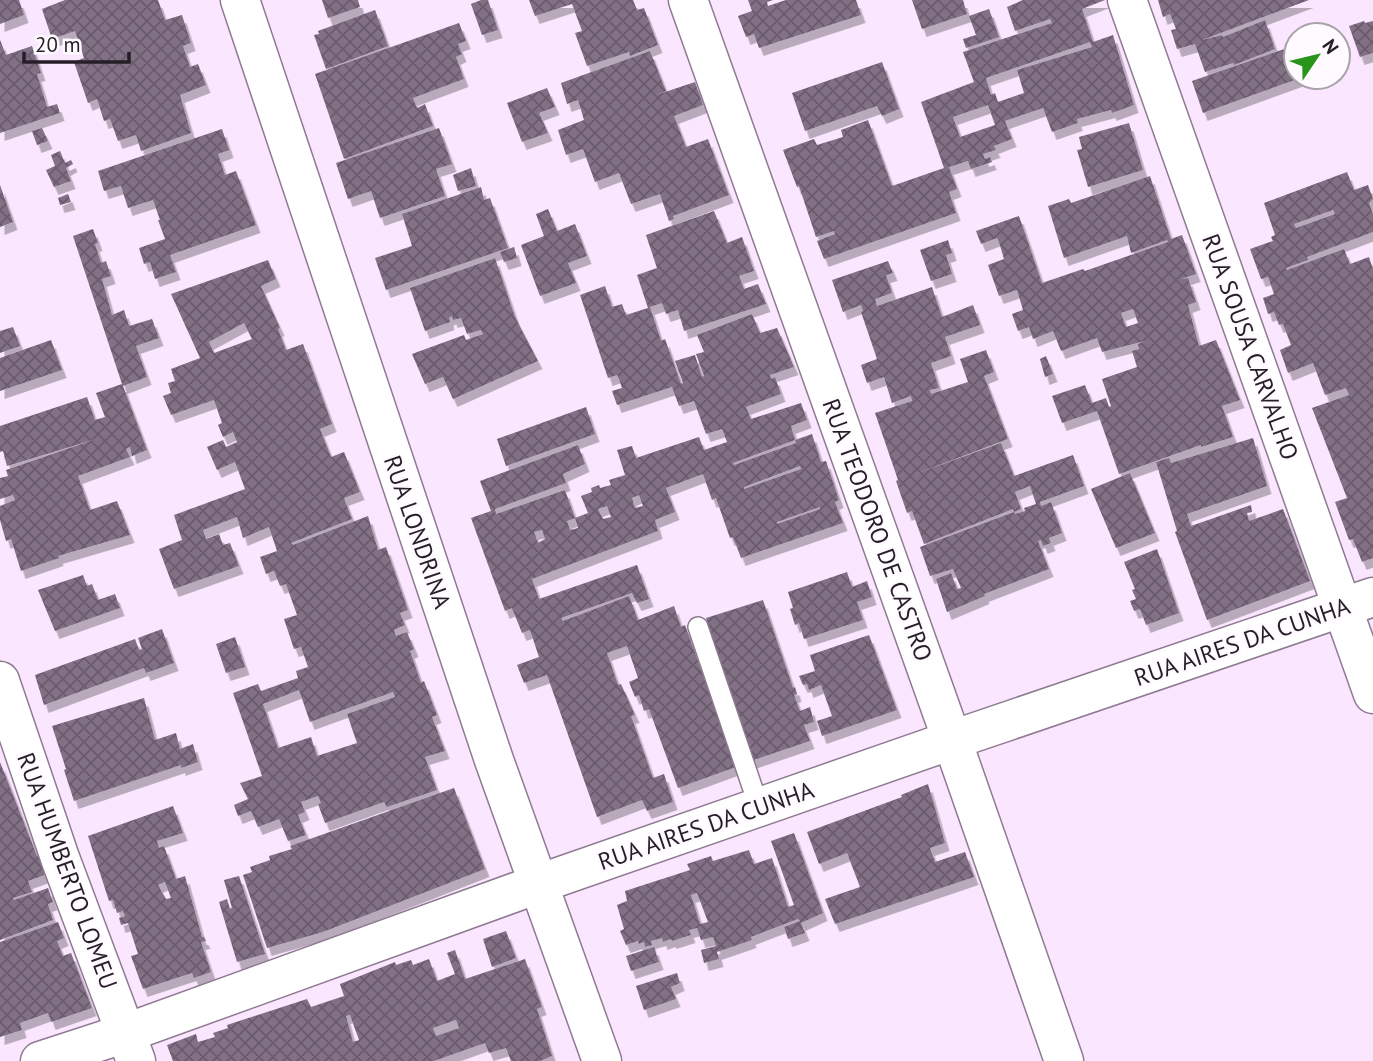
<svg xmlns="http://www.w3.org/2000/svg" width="1373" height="1061" font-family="'PT Sans',sans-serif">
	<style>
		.building { fill: url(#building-cross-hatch); fill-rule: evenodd; filter: url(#shadow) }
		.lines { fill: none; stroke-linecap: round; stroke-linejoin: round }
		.lane-casing { stroke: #8e7a91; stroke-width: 22 }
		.street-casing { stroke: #8e7a91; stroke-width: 41 }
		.lane { stroke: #fff; stroke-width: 19 }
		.street { stroke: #fff; stroke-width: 38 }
		.labels { text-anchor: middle; stroke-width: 5; stroke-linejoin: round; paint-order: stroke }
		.street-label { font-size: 24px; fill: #261e27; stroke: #fefaff }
	</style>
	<defs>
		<pattern id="building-cross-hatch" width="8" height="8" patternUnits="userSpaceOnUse" patternTransform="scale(1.75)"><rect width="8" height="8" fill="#826f85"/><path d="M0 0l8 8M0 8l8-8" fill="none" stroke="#6a5b6d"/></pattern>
		<filter id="shadow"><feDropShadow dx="4.5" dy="8" stdDeviation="0" flood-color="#0004"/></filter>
	</defs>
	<rect width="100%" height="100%" fill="#fbe6ff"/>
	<g class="building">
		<path d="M0,0H19L24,15L0,24Z"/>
		<path d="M65,0H158L165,20L182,15L191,43L183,46L190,67L198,64L206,85L180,95L191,133L141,151L136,135L118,141L110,119L104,121L97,99L88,103L74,62L84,58L75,31L52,39L42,9Z"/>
		<path d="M322,0H358L360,7L328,18Z"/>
		<path d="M481,0H488L498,30L482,35L471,4Z"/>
		<path d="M529,0H633L637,10L644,8L658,45L630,56L629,52L587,66L575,33L582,31L572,4L535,16Z"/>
		<path d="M748,0H773L767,2L768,6L786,0H856L861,15L759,48L754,34L746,37L738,16L752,11Z"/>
		<path d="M912,0H963L967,14L922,29Z"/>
		<path d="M1023,0H1105L1082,9L1093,42L1113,35L1134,105L1112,113L1111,110L1077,119L1078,123L1052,132L1043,108L1005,121L1012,139L994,146L996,150L983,154L985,159L990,157L992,162L971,169L968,161L949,167L957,189L949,192L956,213L824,259L817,241L835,234L834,231L816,237L799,186L797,187L783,150L814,139L817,145L843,137L841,130L868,120L892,186L944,168L921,102L974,82L963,52L1052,23L1050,19L1015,31L1007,7ZM1090,42L1092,47L1017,70L1024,93L998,102L995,93L991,95L986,78ZM988,105L995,125L960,137L953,117Z"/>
		<path d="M1158,0H1309L1202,40L1222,35L1223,37L1265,20L1275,49L1234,65L1233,63L1205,72L1195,44L1177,49L1171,30L1176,29L1170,14L1163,17Z"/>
		<path d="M989,9L999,37L966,48L963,39L976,35L969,16Z"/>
		<path d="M375,10L388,46L326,69L314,35L319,34L318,31Z"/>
		<path d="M1364,21L1365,23L1373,21V53L1360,57L1349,26Z"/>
		<path d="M459,23L466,41L458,44L462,54L456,57L464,79L413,98L417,108L425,104L433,126L344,159L315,74Z"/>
		<path d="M0,40L6,55L32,46L41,73L37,74L47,107L57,104L60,113L0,133Z"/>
		<path d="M1296,45V77H1303L1203,113L1192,81Z"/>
		<path d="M650,51L666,91L656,95L695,82L703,105L674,116L686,147L708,139L729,195L673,216L674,219L669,221L660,194L631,204L619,173L595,182L583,149L566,155L558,130L584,120L578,100L567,104L561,83Z"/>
		<path d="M882,62L899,109L882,116L877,106L805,131L792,93Z"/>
		<path d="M547,88L555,107L539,113L548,133L522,142L507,103Z"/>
		<path d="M1129,123L1143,170L1088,187L1077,150L1082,149L1079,137Z"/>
		<path d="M42,128L48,141L37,145L32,131Z"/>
		<path d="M439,128L452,164L436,169L445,196L380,218L371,191L348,199L336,163Z"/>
		<path d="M222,129L229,150L218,154L225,175L236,171L256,225L170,255L176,272L155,279L150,262L144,264L139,248L165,239L158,220H160L153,200L128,208L121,186L104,191L98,171Z"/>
		<path d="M60,151L65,163L71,160L73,164L66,168L71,181L54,187L46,170L55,166L51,155Z"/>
		<path d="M471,168L476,186L458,191L453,175Z"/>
		<path d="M1347,172L1354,190L1368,185L1373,199L1369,203L1373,214V232L1307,257L1308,260L1286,268L1287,270L1344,249L1350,264L1369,257L1373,269V558L1362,562L1353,539L1349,540L1335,502L1347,498L1312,408L1349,395L1346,388L1325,395L1313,363L1288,373L1280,350L1291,345L1283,324L1279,325L1274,312L1268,314L1263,298L1274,294L1268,277L1261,279L1250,249L1273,241L1271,237L1275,235L1264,203ZM1333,210L1335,214L1296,228L1294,224Z"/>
		<path d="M1150,176L1171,239L1182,235L1196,274L1181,279L1188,278L1196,302L1188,305L1199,346L1216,340L1240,400L1222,406L1233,437L1201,447V445L1119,474L1097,411L1062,423L1052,396L1085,385L1092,403L1106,398L1109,407L1111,406L1102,379L1137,367L1132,351L1139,349L1138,344L1145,341L1102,352L1097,338L1061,351L1053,331L1033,339L1029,327L1018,331L1012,314L1023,310L1017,290L999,296L988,265L1004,259L999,242L997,238L981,244L976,231L1019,216L1042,283L1083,269L1085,271L1168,242L1167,240L1131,253L1127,236L1064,258L1048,206L1069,199L1071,203ZM1133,309L1138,323L1126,327L1121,313Z"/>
		<path d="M0,185L13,222L0,227Z"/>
		<path d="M481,187L484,200L490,198L508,248L386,290L375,258L412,246L402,214Z"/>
		<path d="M68,194L71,202L60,205L58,198Z"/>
		<path d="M548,209L557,231L575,224L587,256L568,263L576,283L540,296L521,245L544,236L536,214Z"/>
		<path d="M714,211L727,243L742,237L754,271L739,276L744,289L758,284L766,304L684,331L678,310L666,314L662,303L650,307L661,341L665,339L681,384L683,383L675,361L695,355L702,377L704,376L696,354L704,352L697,335L752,314L760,333L777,328L794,367L770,375L771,379L775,377L781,394L746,407L751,419L801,403L807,420L791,426L795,440L733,463L734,465L796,443L795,440L812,434L821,462L826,461L839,500L835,502L843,523L741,558L733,537L730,538L716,498L712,500L703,474L666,488L675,512L655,520L658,531L532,579L539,599L637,565L649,599L637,603L632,593L561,618L563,621L629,596L638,620L674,606L681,627L685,625L736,767L678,788L649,709L644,711L639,695L635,697L629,682L638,678L627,646L607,653L618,685L621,684L635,715L631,716L653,778L664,774L673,802L647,811L642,800L597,817L547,675L524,683L517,665L539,657L530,630L522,633L512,608L505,611L471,518L491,511L480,481L578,445L585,464L563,474L566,483L495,509L496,514L565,490L575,518L588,513L581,496L592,492L591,488L599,485L600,488L611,485L609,480L625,475L617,450L632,446L636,458L699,437L704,450L727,442L722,429L706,434L694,401L679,406L672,387L617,405L612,391L622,388L619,379L617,375L608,378L580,295L605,286L612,307L622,304L626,315L648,308L637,275L657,268L646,235ZM800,466L801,469L744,489V487ZM639,495L643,506L635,508L632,498ZM607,506L611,517L603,519L598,509ZM820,507V509L777,524V522ZM575,518L578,528L570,530L567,521ZM542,530L545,539L538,543L534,532Z"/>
		<path d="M93,229L98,243L95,244L101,263L106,261L111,276L102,279L112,315L124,310L129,326L152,319L159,338L136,346L147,377L123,386L147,450L132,456L130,447L126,449L130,457L78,476L90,510L117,501L130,535L58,556L59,558L21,571L11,539L6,541L0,520V506L15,500L13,495L0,499V478L8,476L6,470L96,439L7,466L3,451L0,452V426L87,397L95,420L105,417L96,393L122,384L73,236Z"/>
		<path d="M948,240L952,253L946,255L952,274L931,281L920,250Z"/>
		<path d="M514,247L517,258L504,262L500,252Z"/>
		<path d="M495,258L515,317L538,361L453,399L443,377L425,384L412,354L464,335L466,340L483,334L481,330L467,334L461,318L453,320L452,316L449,318L450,322L425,331L410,288Z"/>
		<path d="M268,260L276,279L261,286L280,328L278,329L286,350L303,344L332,424L320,429L322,434L331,457L344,452L360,492L344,498L352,519L291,543L293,545L368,516L378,550L386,547L408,610L400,613L405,625L394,630L396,636L407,632L414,649L410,651L421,683L424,681L437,715L432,717L445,751L425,757L437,790L387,807L384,802L325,823L318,804L321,803L318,796L301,802L305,812L298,815L306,835L288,841L279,819L258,827L251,811L238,816L234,805L248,799L240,783L262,776L233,693L258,684L261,691L298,678L296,671L308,667L301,647L294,649L284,619L297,615L286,584L280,586L274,571L266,574L260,557L277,551L269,527L243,538L237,517L203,530L206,539L219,534L223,545L230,543L239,566L174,589L159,549L182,540L174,515L245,489L235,462L217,470L207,447L223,440L226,447L237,442L233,432L223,437L218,425L222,423L214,400L171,415L163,396L171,393L168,383L175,381L171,369L200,358L171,294ZM244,323L252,339L214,353L209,342ZM299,690L310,722L393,692L395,697L347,714L357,743L317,756L311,737L278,748L263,704Z"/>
		<path d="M888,261L893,273L886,275L892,293L875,299L877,306L932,287L942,317L973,305L980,325L945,337L951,356L931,363L939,388L930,390L931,394L968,382L960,359L986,350L994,372L984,376L1008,439L910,476L1001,443L1014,476L1073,455L1084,486L1040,502L1041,506L1051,502L1062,533L1049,538L1051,543L1043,546L1041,540L1038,541L1049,569L984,594L985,596L947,612L936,579L951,573L957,589L961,588L953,569L930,576L920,547L1014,512L1015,514L1025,511L1024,508L1036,504L1030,486L1015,492L1021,509L1014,512L1013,509L924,544L912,511L907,513L896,481L898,480L875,413L912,401L911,396L892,403L884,377L867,383L861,365L877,359L861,312L863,311L861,305L843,312L832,280Z"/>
		<path d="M13,327L20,346L0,353V331Z"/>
		<path d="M51,340L62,370L0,391V358Z"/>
		<path d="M1046,356L1053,374L1045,377L1040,359Z"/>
		<path d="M586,407L595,434L506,466L497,439Z"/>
		<path d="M1253,438L1267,486L1187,514L1191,526L1251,505L1252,512L1247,513L1249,521L1283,509L1310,581L1207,620L1175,532L1177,531L1156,462L1169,458L1171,463Z"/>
		<path d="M1130,473L1155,533L1116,548L1091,489Z"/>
		<path d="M1157,549L1179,613L1146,625L1140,609L1134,611L1130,601L1136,599L1132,590L1135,589L1124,562Z"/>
		<path d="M847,572L852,587L867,581L872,597L857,602L863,620L804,639L799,623L795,625L790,609L793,608L788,592Z"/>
		<path d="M83,575L87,586L92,584L98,600L115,594L120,608L55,631L38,590Z"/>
		<path d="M763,600L790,679L793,688L795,687L797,694L794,695L800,711L810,707L814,722L804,725L810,741L751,761L706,618Z"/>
		<path d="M162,629L174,663L146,673L144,668L44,705L35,675L135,639L139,650L142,649L138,638Z"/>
		<path d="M869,635L897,710L822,736L817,721L832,716L821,685L809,690L807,684L803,685L799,676L815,671L810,655Z"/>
		<path d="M235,637L245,667L226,673L216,644Z"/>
		<path d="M144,698L155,740L176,733L180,749L193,744L198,762L181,768V765L74,801L64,770L66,769L52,726Z"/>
		<path d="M0,762L37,856H39L45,875L28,881L32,892L13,898L14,900L48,888L53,902L48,904L53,920L0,940Z"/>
		<path d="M928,784L945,843L930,848L935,862L965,852L974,877L835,924L825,899L860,887L847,853L819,864L807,832L902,797L901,795Z"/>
		<path d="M454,788L485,869L323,932L267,948L243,875L252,872L250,867L270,860L269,856L292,849L290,846Z"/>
		<path d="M173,806L183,833L157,841L159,848L164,846L176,879L185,876L202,937H204L206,941L201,942L211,972L194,978L192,973L143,989L131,956L138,954L128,923L121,925L119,918L125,916L123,911L117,913L113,900L109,901L88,836ZM165,882L171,898L166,899L158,885Z"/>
		<path d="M794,833L823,913L801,923L805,933L788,939L784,927L800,921L798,919L751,937L752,940L717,952L719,959L704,963L701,950L716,946L713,937L701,940L697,928L689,930L691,935L672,941L671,939L663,942L662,938L651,941L652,945L645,947L644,942L639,944L638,941L626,945L620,931L624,929L617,905L627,901L625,891L690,870L687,864L711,856L713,861L749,850L754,864L772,858L788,907L794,905L771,841ZM697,893L708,922L700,924L691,895Z"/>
		<path d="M239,876L265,954L237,962L219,902L227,899L230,909L232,908L224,880Z"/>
		<path d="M58,922L64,938L57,941L63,956L71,953L92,1008L51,1022L48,1013L20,1023L22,1030L0,1037V942Z"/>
		<path d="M506,931L516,958L492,967L483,939Z"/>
		<path d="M654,947L659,962L631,971L626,956Z"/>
		<path d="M455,950L465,979L525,959L542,1007L537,1009L552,1056L540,1061H511L506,1048L489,1053L485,1043L434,1061H173L167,1045L196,1034L198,1042L215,1037L213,1033L228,1028L227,1025L307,999L311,1007L344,996L340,984L395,962L396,965L411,960L413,965L429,959L437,981L455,974L447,953ZM350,1015L359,1040L353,1042L346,1016ZM456,1020L459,1028L436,1036L433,1028Z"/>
		<path d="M677,973L680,983L671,987L676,999L644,1010L636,986Z"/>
	</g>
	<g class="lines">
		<defs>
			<path id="lane" d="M698,627L759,807"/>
			<g id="street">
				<path d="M240,0L494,760L602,1061"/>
				<path d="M688,0L952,740L1064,1061"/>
				<path d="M1127,0L1373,694"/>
				<path d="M0,681L60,858L136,1061"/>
				<path d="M40,1061L126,1033L538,884L952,740L1373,597"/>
			</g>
		</defs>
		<use href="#lane" class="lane-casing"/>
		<use href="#street" class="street-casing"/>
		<use href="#lane" class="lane"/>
		<use href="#street" class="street"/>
	</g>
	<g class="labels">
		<g class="street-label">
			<text transform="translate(1250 347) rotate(70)" y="8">RUA SOUSA CARVALHO</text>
			<text transform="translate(877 530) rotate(70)" y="8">RUA TEODORO DE CASTRO</text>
			<text transform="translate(417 532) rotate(71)" y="8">RUA LONDRINA</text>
			<text transform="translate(1242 642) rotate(-19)" y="8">RUA AIRES DA CUNHA</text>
			<text transform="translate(706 826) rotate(-19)" y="8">RUA AIRES DA CUNHA</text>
			<text transform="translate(67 871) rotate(70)" y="8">RUA HUMBERTO LOMEU</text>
		</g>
	</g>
	<g transform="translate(1317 56) rotate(55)"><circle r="33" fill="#fefaff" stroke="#a8a2a9" stroke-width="2"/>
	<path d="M0-5L12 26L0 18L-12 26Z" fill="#28941c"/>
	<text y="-10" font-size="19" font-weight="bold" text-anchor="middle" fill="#261e27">N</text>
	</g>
	<path d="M24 52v10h105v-10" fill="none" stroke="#261e27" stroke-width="3.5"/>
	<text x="35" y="52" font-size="21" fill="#261e27" stroke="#fefaff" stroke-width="5" paint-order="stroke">20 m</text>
</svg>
